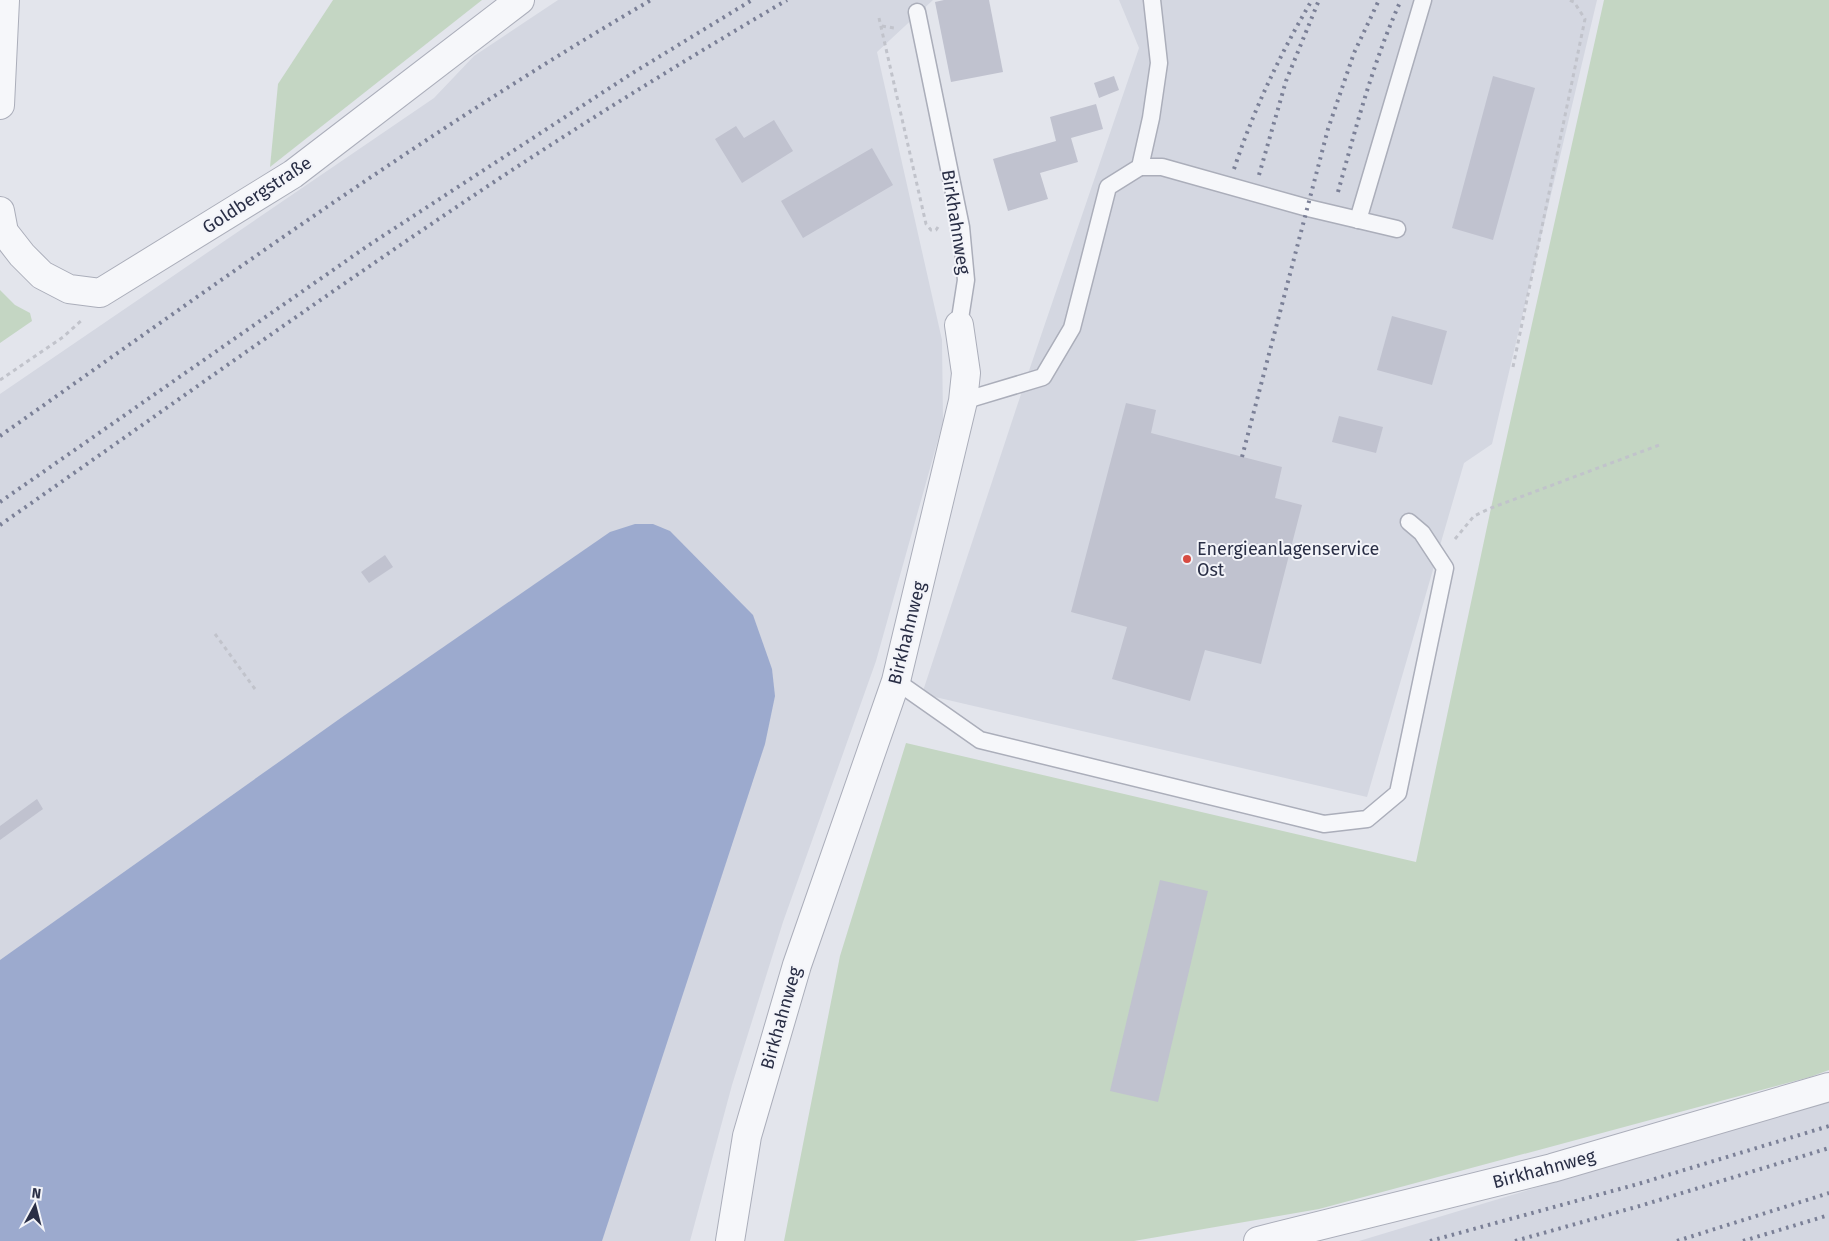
<svg xmlns="http://www.w3.org/2000/svg" width="1829" height="1241" font-family="'Fira Sans',sans-serif">
	<style>
		.built { fill: #d4d7e1 }
		.green { fill: #c4d6c3 }
		.water { fill: #9caace }
		.building { fill: #c0c2cf }
		.lines { fill: none; stroke-linecap: round; stroke-linejoin: round }
		.service-casing { stroke: #abaeba; stroke-width: 19 }
		.minor-casing { stroke: #abaeba; stroke-width: 30 }
		.path { stroke: #c1c3cb; stroke-width: 3; stroke-dasharray: 4 4; stroke-linecap: butt }
		.service { stroke: #f6f7fa; stroke-width: 16 }
		.minor { stroke: #f6f7fa; stroke-width: 28 }
		.rail { stroke: #7b8097; stroke-width: 4; stroke-dasharray: 2.5 5; stroke-linecap: butt }
		.poi-dot { fill: #d74b42; stroke: #f3f4f9; stroke-width: 2 }
		.labels { text-anchor: middle; stroke-width: 4; stroke-linejoin: round; paint-order: stroke }
		.street-label { font-size: 18px; fill: #292e45; stroke: #f3f4f9 }
		.poi-label { font-size: 18px; fill: #292e45; stroke: #f3f4f9; text-anchor: start }
	</style>
	<rect width="100%" height="100%" fill="#e3e5ec"/>
	<g class="built">
		<path d="M558,0H933L877,52L942,340L943,422L876,661L783,922L732,1085L690,1241H0V394L434,98L474,56Z"/>
		<path d="M1119,0H1597L1492,444L1464,463L1367,797L922,694L1017,406L1139,48Z"/>
		<path d="M1829,1097V1241H1359L1787,1112Z"/>
	</g>
	<g class="green">
		<path d="M333,0H482L270,167L278,84Z"/>
		<path d="M1604,0H1829V1070L1810,1077L1319,1209L1134,1241H784L840,956L906,743L1416,862L1491,508Z"/>
		<path d="M0,290L15,305L30,313L32,321L0,343Z"/>
	</g>
	<path class="water" d="M635,524H653L670,531L753,615L772,669L775,696L765,744L602,1241H0V960L345,715L610,532Z"/>
	<g class="building">
		<path d="M944,0H989L1003,72L951,82L935,2Z"/>
		<path d="M1114,76L1119,90L1099,98L1094,83Z"/>
		<path d="M1493,76L1535,88L1493,240L1452,228Z"/>
		<path d="M1096,104L1103,129L1071,138L1078,162L1040,173L1048,199L1008,211L993,159L1056,141L1050,117Z"/>
		<path d="M774,120L793,151L742,183L715,139L736,126L744,138Z"/>
		<path d="M872,148L893,185L803,238L781,201Z"/>
		<path d="M1392,316L1447,331L1432,385L1377,370Z"/>
		<path d="M1126,403L1156,410L1151,433L1282,467L1275,498L1302,505L1261,664L1205,650L1190,701L1112,679L1127,627L1071,612Z"/>
		<path d="M1339,416L1383,427L1376,453L1332,442Z"/>
		<path d="M385,555L393,567L369,583L361,572Z"/>
		<path d="M37,799L43,809L0,840V826Z"/>
		<path d="M1160,880L1208,891L1158,1102L1110,1091Z"/>
	</g>
	<g class="lines">
		<defs>
			<g id="service">
				<path d="M917,12L961,227L966,280L959,325"/>
				<path d="M1140,167H1162L1308,208L1397,229"/>
				<path d="M1358,220L1423,0"/>
				<path d="M963,401L1043,377L1072,328L1108,187L1140,167L1151,118L1159,63L1152,0"/>
				<path d="M896,681L980,740L1324,824L1367,819L1398,793L1445,568L1422,533L1409,522"/>
			</g>
			<g id="minor">
				<path d="M0,105L5,0"/>
				<path d="M0,211L4,232L22,255L42,275L69,289L100,293L293,174L520,0"/>
				<path d="M730,1241L747,1136L797,965L896,681L963,401L966,373L959,325"/>
				<path d="M1258,1241L1552,1168L1829,1087"/>
			</g>
		</defs>
		<use href="#service" class="service-casing"/>
		<use href="#minor" class="minor-casing"/>
		<g class="path">
			<path d="M879,18L926,224L931,230H936L938,227"/>
			<path d="M882,26L894,28L895,31"/>
			<path d="M1513,367L1585,19L1574,2L1569,0"/>
			<path d="M0,380L63,337L82,320"/>
			<path d="M1455,539L1474,516L1491,508L1662,444"/>
			<path d="M215,634L255,689"/>
		</g>
		<use href="#service" class="service"/>
		<use href="#minor" class="minor"/>
		<g class="rail">
			<path d="M1234,169C1254,109 1280,54 1312,0"/>
			<path d="M1259,175L1286,81L1319,0"/>
			<path d="M1338,192C1356,127 1373,62 1401,0"/>
			<path d="M0,436C213,286 425,132 651,0"/>
			<path d="M1242,457L1328,129L1354,53L1379,0"/>
			<path d="M0,502L369,245L631,74L752,0"/>
			<path d="M0,525C166,409 331,290 500,178C594,116 690,57 787,0"/>
			<path d="M1430,1241L1638,1184L1829,1126"/>
			<path d="M1515,1241L1643,1205L1829,1148"/>
			<path d="M1677,1241L1829,1193"/>
			<path d="M1743,1241L1829,1215"/>
		</g>
	</g>
	<circle class="poi-dot" cx="1187" cy="559" r="5"/>
	<g class="labels">
		<g class="street-label">
			<text transform="translate(257 195) rotate(-33)" y="6">Goldbergstraße</text>
			<text transform="translate(956 222) rotate(81)" y="6">Birkhahnweg</text>
			<text transform="translate(907 633) rotate(-76)" y="6">Birkhahnweg</text>
			<text transform="translate(781 1018) rotate(-74)" y="6">Birkhahnweg</text>
			<text transform="translate(1544 1169) rotate(-15)" y="6">Birkhahnweg</text>
		</g>
		<g class="poi-label">
			<text x="1197" y="555">Energieanlagenservice<tspan x="1197" dy="21">Ost</tspan></text>
		</g>
	</g>
	<g transform="translate(35 1206) rotate(7)" stroke="#f3f4f9" stroke-width="4" paint-order="stroke">
	<path d="M0-4L9 19L0 12L-9 19Z" fill="#292e45"/>
	<text y="-8" font-size="14" font-weight="bold" text-anchor="middle" fill="#292e45">N</text>
	</g>
</svg>
